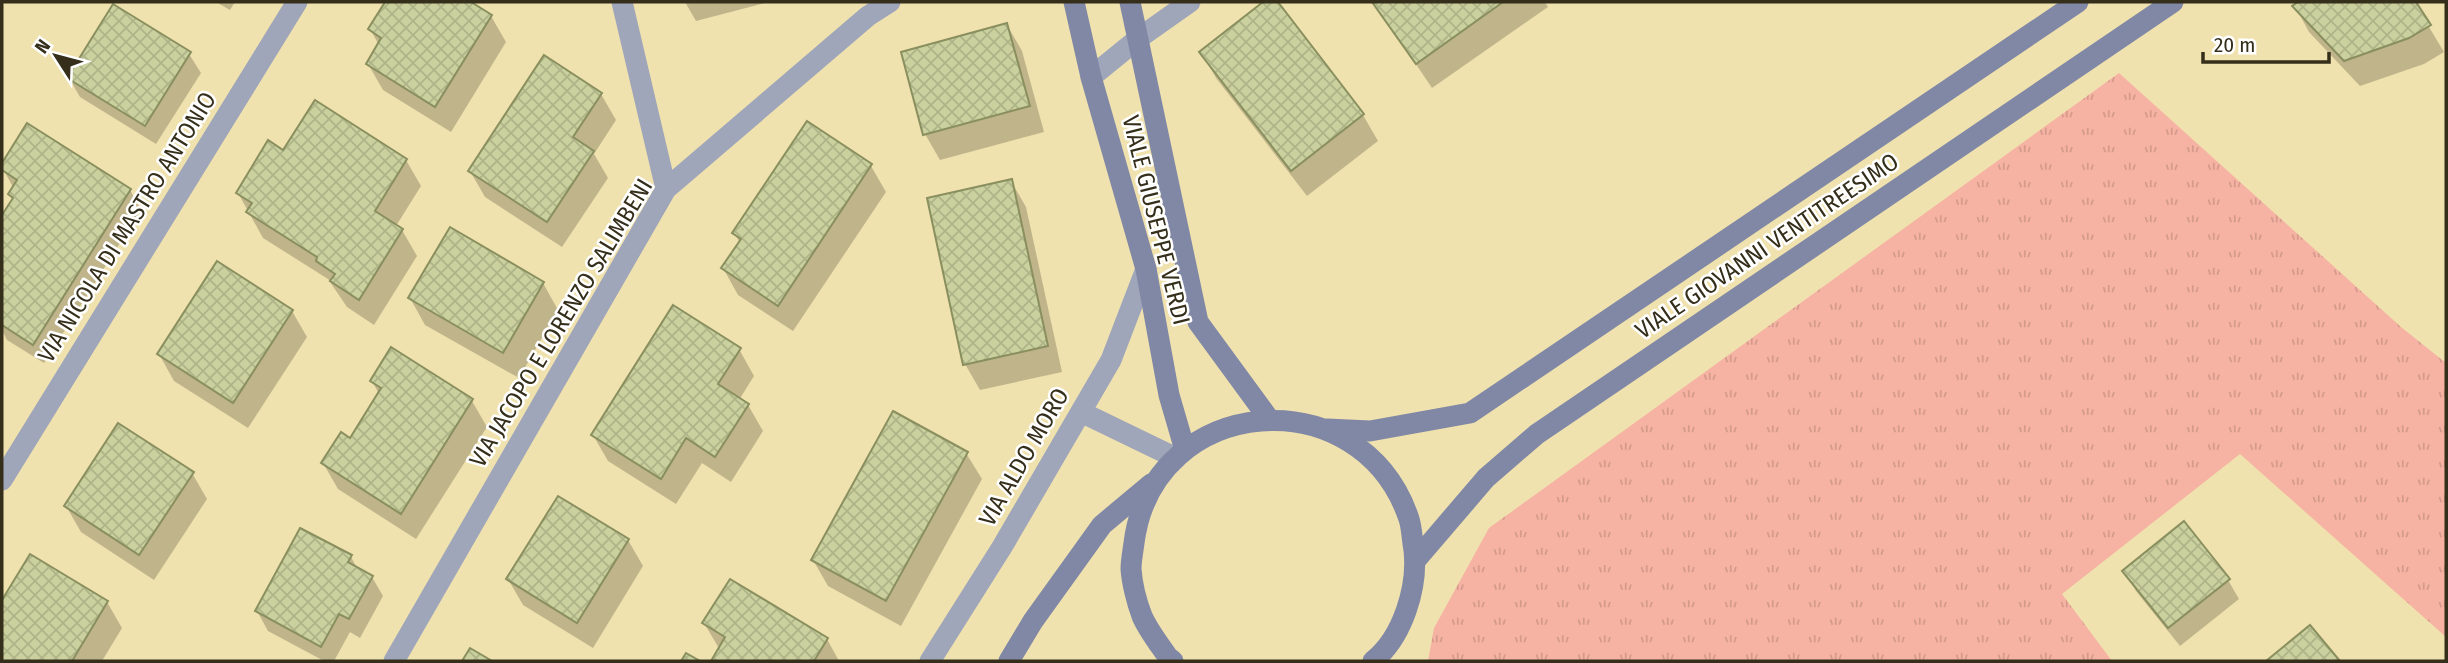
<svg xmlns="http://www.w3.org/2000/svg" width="2448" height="663" font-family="'Fira Sans Condensed',sans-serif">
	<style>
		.grass { fill: url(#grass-tufts) }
		.shadow { fill: #0003 }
		.building { fill: url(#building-cross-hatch); stroke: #898f5e; stroke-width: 2 }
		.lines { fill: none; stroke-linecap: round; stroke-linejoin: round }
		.lane { stroke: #a0a6ba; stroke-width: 21 }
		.street { stroke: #a0a6ba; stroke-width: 21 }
		.secondary { stroke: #8188a6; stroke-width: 21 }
		.labels { text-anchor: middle; stroke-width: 5; stroke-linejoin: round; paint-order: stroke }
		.street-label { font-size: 24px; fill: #342e1a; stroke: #fff }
	</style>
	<defs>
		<pattern id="grass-tufts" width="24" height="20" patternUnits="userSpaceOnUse" patternTransform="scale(1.75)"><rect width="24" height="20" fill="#f6b3a3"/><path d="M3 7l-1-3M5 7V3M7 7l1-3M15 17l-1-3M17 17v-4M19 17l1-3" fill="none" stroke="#d49a8c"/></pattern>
		<pattern id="building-cross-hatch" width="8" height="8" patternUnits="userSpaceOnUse" patternTransform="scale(1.75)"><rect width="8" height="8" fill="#cad19e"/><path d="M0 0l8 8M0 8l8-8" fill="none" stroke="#aeb488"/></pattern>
	</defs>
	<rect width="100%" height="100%" fill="#f0e2ae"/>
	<path class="grass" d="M2119,73L2401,327L2446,363V637L2240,454L2062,594L2112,661H1428L1434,628L1489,528Z"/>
	<g class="shadow">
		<path d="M216,2H235L230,10Z"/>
		<path d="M387,2H468L491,16L506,42L451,132L383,90L368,64L379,45L370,29Z"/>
		<path d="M685,2H769L696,21Z"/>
		<path d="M1266,2H1276L1363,115L1378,141L1307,196L1216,78L1201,52Z"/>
		<path d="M1374,2H1545L1548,7L1432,88Z"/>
		<path d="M2301,2H2414L2444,52L2424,64L2360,86L2309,32L2295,6Z"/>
		<path d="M1007,25L1022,51L1044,132L940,160L925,134Z"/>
		<path d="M189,54L201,73L156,144L80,97L69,78Z"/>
		<path d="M601,94L616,120L594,154L608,178L562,247L485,197L470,171Z"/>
		<path d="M807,123L871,166L886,192L793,331L738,295L723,268L740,243L734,233Z"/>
		<path d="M28,126L130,190L141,210L44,363L7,340L2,330V219L14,200L10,194L14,189L2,167Z"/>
		<path d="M284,152L406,160L421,186L396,226L402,230L417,256L374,325L347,307L328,279L263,238L238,193Z"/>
		<path d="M1011,181L1026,207L1062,372L980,390L965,364Z"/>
		<path d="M543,283L558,310L519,378L425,325L410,298Z"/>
		<path d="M292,311L307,337L248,428L174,381L159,354Z"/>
		<path d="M739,349L754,376L739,400L748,405L763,431L731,482L702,463L676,504L608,461L593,435Z"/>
		<path d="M372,381L472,401L487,427L416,539L338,489L323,463L350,440L379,394Z"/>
		<path d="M966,453L982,479L901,626L828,586L813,560Z"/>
		<path d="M192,473L207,499L154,580L81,532L66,506Z"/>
		<path d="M628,540L643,566L593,648L523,605L508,579Z"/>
		<path d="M31,556L107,602L122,628L102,661H2V604Z"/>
		<path d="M351,557L358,570L372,577L383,596L360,638L350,632L334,661H324L268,631L257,611Z"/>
		<path d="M2125,571L2228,580L2239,599L2180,646L2136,591Z"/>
		<path d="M704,623L827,639L839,661H713L720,650Z"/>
	</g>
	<g class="building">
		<path d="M385,2H471L492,15L435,107L366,64L381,38L368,29Z"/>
		<path d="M1263,2H1278L1364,114L1291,171L1199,52Z"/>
		<path d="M1372,2H1503L1416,64Z"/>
		<path d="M2298,2H2416L2431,25L2409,38L2344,61L2292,6Z"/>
		<path d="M113,4L191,52L145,126L67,78Z"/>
		<path d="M1007,23L1030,106L923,135L901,52Z"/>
		<path d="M544,55L602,93L573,137L594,151L547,222L468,171Z"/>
		<path d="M315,100L407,159L375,211L403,229L359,300L330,281L335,274L316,261L317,257L246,212L252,203L236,193L268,140L283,150Z"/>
		<path d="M807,121L872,164L778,306L721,268L741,239L732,233Z"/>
		<path d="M27,123L131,189L33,345L2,325V215L13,198L8,194L17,180L2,170V163Z"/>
		<path d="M1012,179L1048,346L963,365L927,198Z"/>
		<path d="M450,227L544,282L503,353L408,298Z"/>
		<path d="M217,261L293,310L233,403L157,354Z"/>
		<path d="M673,305L741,348L718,384L749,404L715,457L686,438L661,479L591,435Z"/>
		<path d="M391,347L473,399L401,514L321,463L341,432L350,438L381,388L370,381Z"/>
		<path d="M893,411L968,452L886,601L811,560Z"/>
		<path d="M118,423L194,472L139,555L64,506Z"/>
		<path d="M558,496L629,539L577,623L506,579Z"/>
		<path d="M2184,521L2230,579L2168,628L2122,571Z"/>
		<path d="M300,528L352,555L348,562L373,576L349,619L339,614L321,647L255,611Z"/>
		<path d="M30,554L108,601L72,661H2V600Z"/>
		<path d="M730,579L828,638L814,661H711L725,637L702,623Z"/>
		<path d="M2310,625L2340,661H2266Z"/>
		<path d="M470,648L492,661H462Z"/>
		<path d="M686,653L700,661H681Z"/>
	</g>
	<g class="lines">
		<path class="lane" d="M1081,412L1176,458"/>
		<g class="street">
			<path d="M622,2L666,189"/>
			<path d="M1091,77L1139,38L1190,2"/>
			<path d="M2,480L297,2"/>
			<path d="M394,661L666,189L868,16L890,2"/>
			<path d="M930,661L1002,547L1111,360L1146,269"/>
		</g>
		<g class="secondary">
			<path d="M1074,2L1091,77L1146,269L1169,395L1185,450"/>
			<path d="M1130,2L1198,322L1269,419"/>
			<path d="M1327,429L1370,431L1470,413L2078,2"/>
			<path d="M1415,561L1486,478L1537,434L2173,2"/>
			<path d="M1009,661L1033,621L1102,525L1151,484"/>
			<path d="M1173,661L1168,657C1159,644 1148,630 1142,616C1137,603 1132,583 1131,569C1131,561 1133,551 1134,543C1153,393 1361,376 1409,519C1412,528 1412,540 1414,550C1418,587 1403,637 1373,661"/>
		</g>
	</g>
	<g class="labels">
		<g class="street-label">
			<text transform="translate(1156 220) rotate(76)" y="8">VIALE GIUSEPPE VERDI</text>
			<text transform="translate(127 227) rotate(-58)" y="8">VIA NICOLA DI MASTRO ANTONIO</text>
			<text transform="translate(1767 246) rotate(-34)" y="8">VIALE GIOVANNI VENTITREESIMO</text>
			<text transform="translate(561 323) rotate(-59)" y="8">VIA JACOPO E LORENZO SALIMBENI</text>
			<text transform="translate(1024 457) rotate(-60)" y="8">VIA ALDO MORO</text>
		</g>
	</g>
	<rect width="2448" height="663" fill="none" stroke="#342e1a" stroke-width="7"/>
	<g transform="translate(56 56) rotate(306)" stroke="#ffffff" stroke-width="5" paint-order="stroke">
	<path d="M0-5L12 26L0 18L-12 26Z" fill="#342e1a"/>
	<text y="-10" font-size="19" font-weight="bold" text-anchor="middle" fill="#342e1a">N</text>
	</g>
	<path d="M2203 52v10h126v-10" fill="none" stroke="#342e1a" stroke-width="3.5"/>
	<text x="2214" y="52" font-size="21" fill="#342e1a" stroke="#ffffff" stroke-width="5" paint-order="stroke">20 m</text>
</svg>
